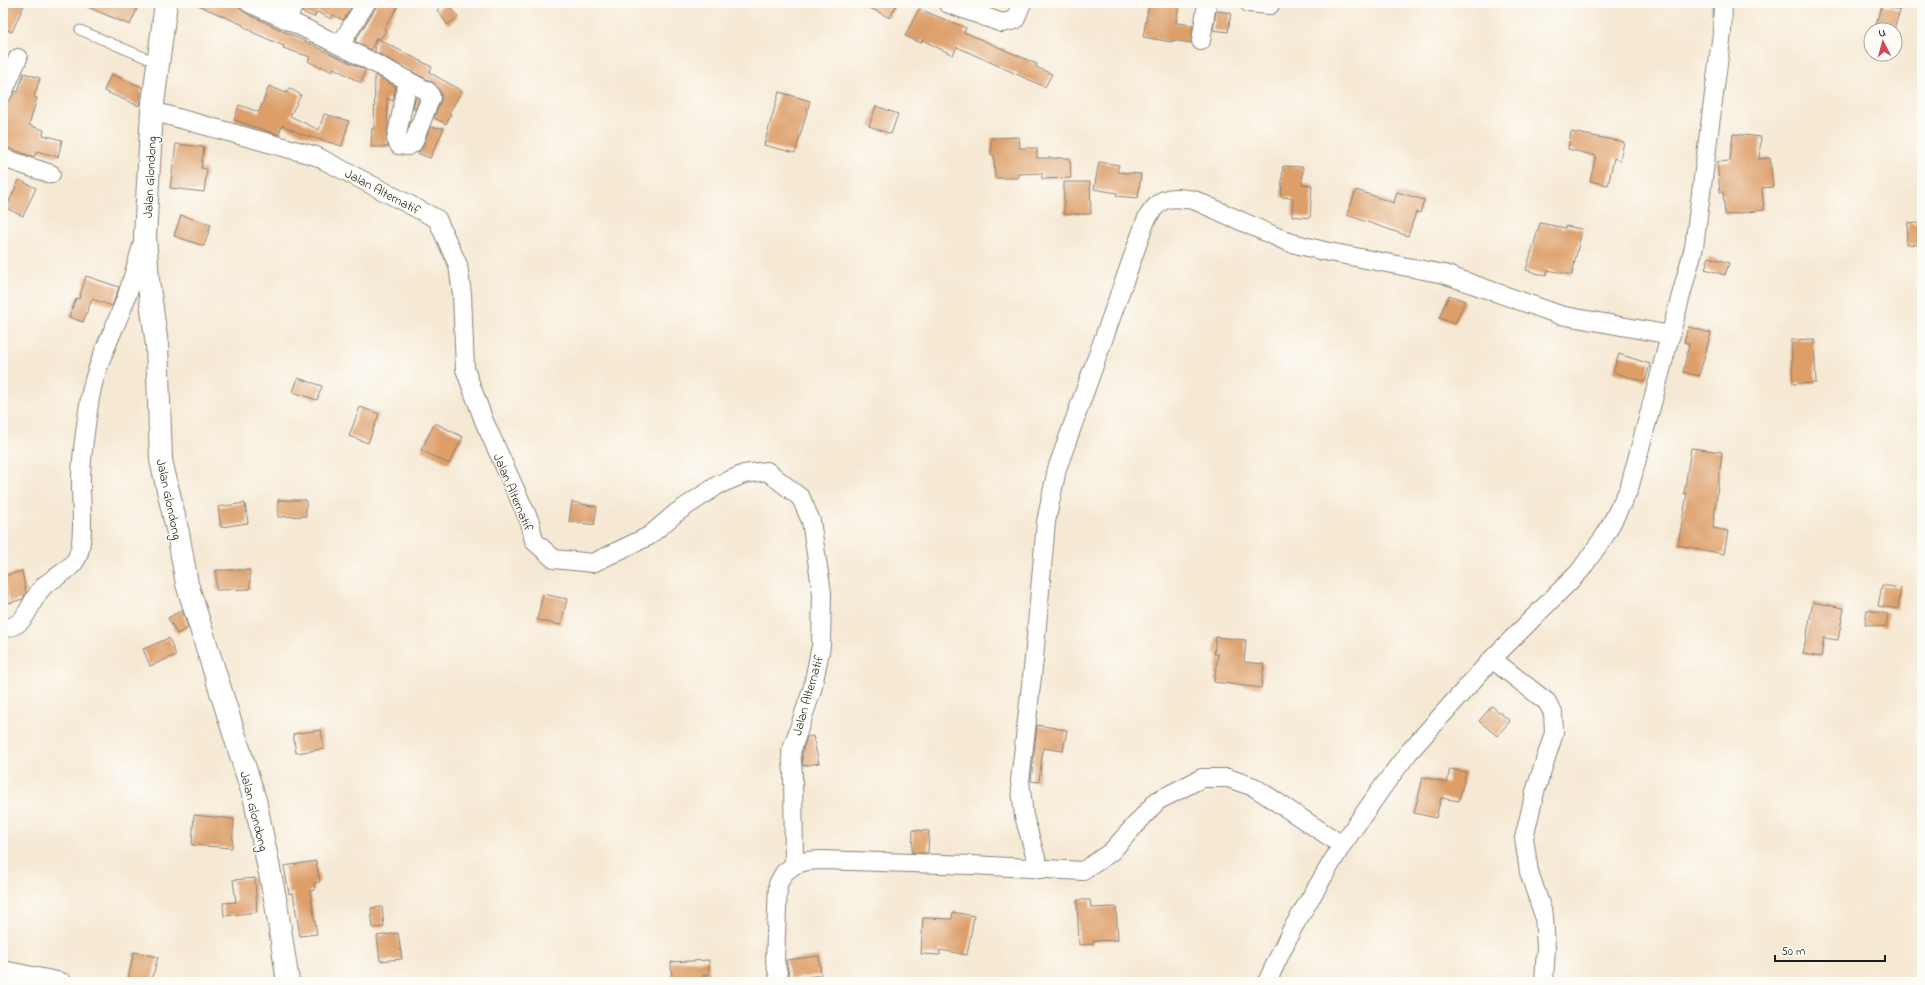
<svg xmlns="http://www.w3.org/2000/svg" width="1925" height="985" font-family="'Indie Flower',sans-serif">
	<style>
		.building { fill: #dd9e68 }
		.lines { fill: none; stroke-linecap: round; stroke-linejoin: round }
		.service-casing { stroke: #898278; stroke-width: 11 }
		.minor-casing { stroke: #898278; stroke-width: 20 }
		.secondary-casing { stroke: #898278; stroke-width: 24 }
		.service { stroke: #fff; stroke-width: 9 }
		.minor { stroke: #fff; stroke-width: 18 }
		.secondary { stroke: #fff; stroke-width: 22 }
		.labels { text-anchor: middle; stroke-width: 3; stroke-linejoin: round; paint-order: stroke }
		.street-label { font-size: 13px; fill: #1c1c1c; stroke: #fdfcf7 }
	</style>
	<rect width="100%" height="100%" fill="#fdfcf7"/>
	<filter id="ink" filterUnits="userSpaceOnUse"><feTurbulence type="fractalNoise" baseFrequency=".025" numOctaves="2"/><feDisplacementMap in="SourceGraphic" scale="8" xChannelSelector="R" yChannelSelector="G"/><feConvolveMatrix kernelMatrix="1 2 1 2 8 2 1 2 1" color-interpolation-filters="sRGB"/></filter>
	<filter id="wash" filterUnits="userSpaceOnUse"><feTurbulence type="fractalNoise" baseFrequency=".012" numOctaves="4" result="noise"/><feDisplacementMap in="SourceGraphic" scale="16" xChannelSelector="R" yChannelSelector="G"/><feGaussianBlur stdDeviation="0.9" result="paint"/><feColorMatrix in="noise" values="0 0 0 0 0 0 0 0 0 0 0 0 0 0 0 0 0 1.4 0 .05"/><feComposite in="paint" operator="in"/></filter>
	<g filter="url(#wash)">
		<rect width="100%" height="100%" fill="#f6e9d4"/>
		<g id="blocks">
			<g class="building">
				<path d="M3,3H25L12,32L3,28Z"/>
				<path d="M78,3H122L137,9L130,25Z"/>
				<path d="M193,3H239L240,9L245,13L365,70L361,83L334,68L332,72L321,66V68L308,61L310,57L283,48L284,46L254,33L243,26V25Z"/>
				<path d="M305,3H354L343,20L333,15L331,19L317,12L314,17L302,12Z"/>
				<path d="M376,3H400L384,29L386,31L380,39L376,38L432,67L429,72L462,91L449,113L451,114L446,124L434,118L441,100V93L434,83L375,52L376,38L371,50L355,41L375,9Z"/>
				<path d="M446,3L458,17L448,25L437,10Z"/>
				<path d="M860,3H897L890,18Z"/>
				<path d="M1149,3H1179L1176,23L1193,25L1191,43L1172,40V42L1143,37Z"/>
				<path d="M1882,5L1900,10L1894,30H1874Z"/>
				<path d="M919,9L966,28L964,32L1037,64L1036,67L1052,74L1045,87L957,47L953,55L922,40L921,43L905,36Z"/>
				<path d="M1216,11L1231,13L1228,32L1213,30Z"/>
				<path d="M24,73L40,78L34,97L37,98L29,125L44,130L43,135L62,140L58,157L37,151L34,157L3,146V109H5L7,102L12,97L15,91L18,92Z"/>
				<path d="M111,74L142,87L139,106L104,91Z"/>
				<path d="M375,75L396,86L393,101L387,98L388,127L386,137L388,147H371L372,128L374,129Z"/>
				<path d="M269,86L286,93L289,88L301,95L290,116L319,130L324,114L349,121L342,146L301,134L282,125L279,135L234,120L239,105L259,112Z"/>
				<path d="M779,92L810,101L795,153L764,145Z"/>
				<path d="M415,97L419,99L415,110L413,109Z"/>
				<path d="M876,106L898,114L891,134L869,126Z"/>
				<path d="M430,127L444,128L430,158L417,153L423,147Z"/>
				<path d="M1571,132L1624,142L1620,160L1614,158L1608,185L1590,181L1596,156L1568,149Z"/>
				<path d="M1733,134L1761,137L1759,159L1770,158L1773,187L1762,188L1764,210L1725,215L1723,192H1720L1717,162L1730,161Z"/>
				<path d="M1019,137L1020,148H1037V158H1070L1071,178L1042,179V173L1018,174V178H995L994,155H991V138Z"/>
				<path d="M176,144L204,147L201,168L207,169L204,192L170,188Z"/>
				<path d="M1099,162L1119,165L1117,172L1141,174L1138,198L1116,196L1117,193L1094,189Z"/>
				<path d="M1283,166L1303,167L1302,184L1312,185L1310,218L1292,216L1293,198L1281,197Z"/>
				<path d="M19,180L36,188L23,216L6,208Z"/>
				<path d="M1064,182H1090L1091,214H1064Z"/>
				<path d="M1356,190L1394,203L1397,192L1424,200L1420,213L1416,212L1408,236L1347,215Z"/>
				<path d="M181,215L211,225L204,246L174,236Z"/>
				<path d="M1908,222L1922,224V245L1906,244Z"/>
				<path d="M1540,223L1565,228L1566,226L1582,229L1572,275L1548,270L1546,276L1526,270Z"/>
				<path d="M1709,257L1729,263L1725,275L1705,269Z"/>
				<path d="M86,276L119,287L112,306L92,299L83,322L69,317L76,298L79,299Z"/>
				<path d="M1449,295L1465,301L1455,324L1439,318Z"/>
				<path d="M1688,327L1711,333L1699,376L1683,372L1689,344L1684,342Z"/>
				<path d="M1814,339L1816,383L1793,384L1791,340Z"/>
				<path d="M1619,354L1650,364L1645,382L1613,372Z"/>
				<path d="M298,378L322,386L317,400L293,392Z"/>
				<path d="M360,407L379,414L368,443L349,436Z"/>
				<path d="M435,423L463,437L449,464L421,450Z"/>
				<path d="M1691,448L1722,452L1713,528L1728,531L1724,554L1678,545L1687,494H1684Z"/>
				<path d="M278,500H306V516L278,517Z"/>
				<path d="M572,502L597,507L594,525L569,521Z"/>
				<path d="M245,503L248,523L221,527L218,507Z"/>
				<path d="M216,570H250V589L216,590Z"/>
				<path d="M22,571L26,592L23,599L9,603L4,576Z"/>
				<path d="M1882,585L1901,588L1898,609L1878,606Z"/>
				<path d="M543,594L567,599L561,625L537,620Z"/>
				<path d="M1813,602L1844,608L1838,640L1824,638L1821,657L1803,654Z"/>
				<path d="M182,610L188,628L177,634L168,618Z"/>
				<path d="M1867,610L1888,614L1886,627L1865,624Z"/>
				<path d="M1216,637L1246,640L1244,662L1264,664L1261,688L1214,682L1218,654H1214Z"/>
				<path d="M169,638L176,655L150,666L143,649Z"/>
				<path d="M1492,706L1510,721L1497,736L1479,721Z"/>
				<path d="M1037,725L1067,730L1063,751L1043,748L1039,782L1031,781Z"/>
				<path d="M321,730L324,749L296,753L293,734Z"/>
				<path d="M813,736L819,763L803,766L802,753L807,737Z"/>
				<path d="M1450,769L1466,772L1459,801L1441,798L1436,818L1414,813L1423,777L1447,783Z"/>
				<path d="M194,815L234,819L232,848L192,845Z"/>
				<path d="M913,830L929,831L928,853H912Z"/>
				<path d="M316,861L320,882L314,883L315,890L310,891L317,934L300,936L293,893L289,894L284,866Z"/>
				<path d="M255,878L257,912L224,916L223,903L236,902L233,880Z"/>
				<path d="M1077,900H1090L1091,908L1116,907L1118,940L1093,941V944L1079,945Z"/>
				<path d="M382,907L384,927L373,928L371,908Z"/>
				<path d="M953,912L974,916L967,955L940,950V955L921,954L923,918L952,919Z"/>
				<path d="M398,933L402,959L380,961L377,936Z"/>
				<path d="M134,952L158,957L151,982H142L128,979Z"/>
				<path d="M819,956L821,975L790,979L786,960Z"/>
				<path d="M709,960V975H703V982H672L671,962Z"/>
			</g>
		</g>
	</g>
	<g filter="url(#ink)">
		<use href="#blocks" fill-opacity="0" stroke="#898278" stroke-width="1"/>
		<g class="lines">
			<defs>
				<path id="service" d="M80,30L158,63"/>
				<g id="minor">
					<path d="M249,3C310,29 369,60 429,92L431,97L413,143L408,146L399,145L396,139L408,81"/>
					<path d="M947,3L1002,23L1015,20L1022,3"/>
					<path d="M1249,3L1270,5"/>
					<path d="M286,19L295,3"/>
					<path d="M1201,41L1207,3"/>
					<path d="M340,45L366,3"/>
					<path d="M3,93L18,58"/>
					<path d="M152,111L316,156L437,219L458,265L462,294L465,369L484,421L530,522L534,541L554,559L593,563L649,536L676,513L718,485L744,474L767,471L801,498L811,521L822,593L821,646L812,690L791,752L793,773L794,865"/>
					<path d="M3,158L51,174"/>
					<path d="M3,628C29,628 29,598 45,585C56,576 70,571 77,558C86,539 80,498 81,476C82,450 86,423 90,398C96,363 113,333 125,301C132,282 137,262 143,243"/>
					<path d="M1492,659L1547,702L1553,713L1554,733L1535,792L1524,838L1529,872L1544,916L1546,947L1544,982"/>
					<path d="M1039,869L1024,816L1020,781L1034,659L1046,522L1057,469L1146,220C1160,196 1168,196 1194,200L1288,242L1324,251L1444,274L1560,315L1671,335"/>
					<path d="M3,970L62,982"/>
					<path d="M780,982L775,961L778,884L784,873L794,865L807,861L821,860L972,865L1083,871L1111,852L1157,801L1202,778H1228L1254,787L1342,845"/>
					<path d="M1267,982L1291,931L1342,845L1384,785L1409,752L1492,659L1580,571L1606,534L1629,489L1694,247L1722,33L1723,3"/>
				</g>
				<path id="secondary" d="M166,3L152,111L145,236L148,280L157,345L161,460L178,533L187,584L255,800L276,903L288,982"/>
			</defs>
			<use href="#service" class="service-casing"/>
			<use href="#minor" class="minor-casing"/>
			<use href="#secondary" class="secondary-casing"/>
			<use href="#service" class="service"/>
			<use href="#minor" class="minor"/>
			<use href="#secondary" class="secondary"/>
		</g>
	</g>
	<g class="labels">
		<g class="street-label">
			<text transform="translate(149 177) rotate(-87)" y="5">Jalan Glondong</text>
			<text transform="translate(383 191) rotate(28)" y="5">Jalan Alternatif</text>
			<text transform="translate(514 492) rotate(67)" y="5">Jalan Alternatif</text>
			<text transform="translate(170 499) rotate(78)" y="5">Jalan Glondong</text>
			<text transform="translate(807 695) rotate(-74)" y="5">Jalan Alternatif</text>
			<text transform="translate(255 811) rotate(76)" y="5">Jalan Glondong</text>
		</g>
	</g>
	<rect width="1925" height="985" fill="none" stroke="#fdfcf7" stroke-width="16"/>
	<g transform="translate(1883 42) rotate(354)"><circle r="19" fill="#fdfcf7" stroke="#a3a29f"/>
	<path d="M0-3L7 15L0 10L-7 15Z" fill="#d1495b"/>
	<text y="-6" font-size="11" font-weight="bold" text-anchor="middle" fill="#1c1c1c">U</text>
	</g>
	<path d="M1775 955v6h110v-6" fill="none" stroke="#1c1c1c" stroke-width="2"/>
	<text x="1781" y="955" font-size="12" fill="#1c1c1c" stroke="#fdfcf7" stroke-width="3" paint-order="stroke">50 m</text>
</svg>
